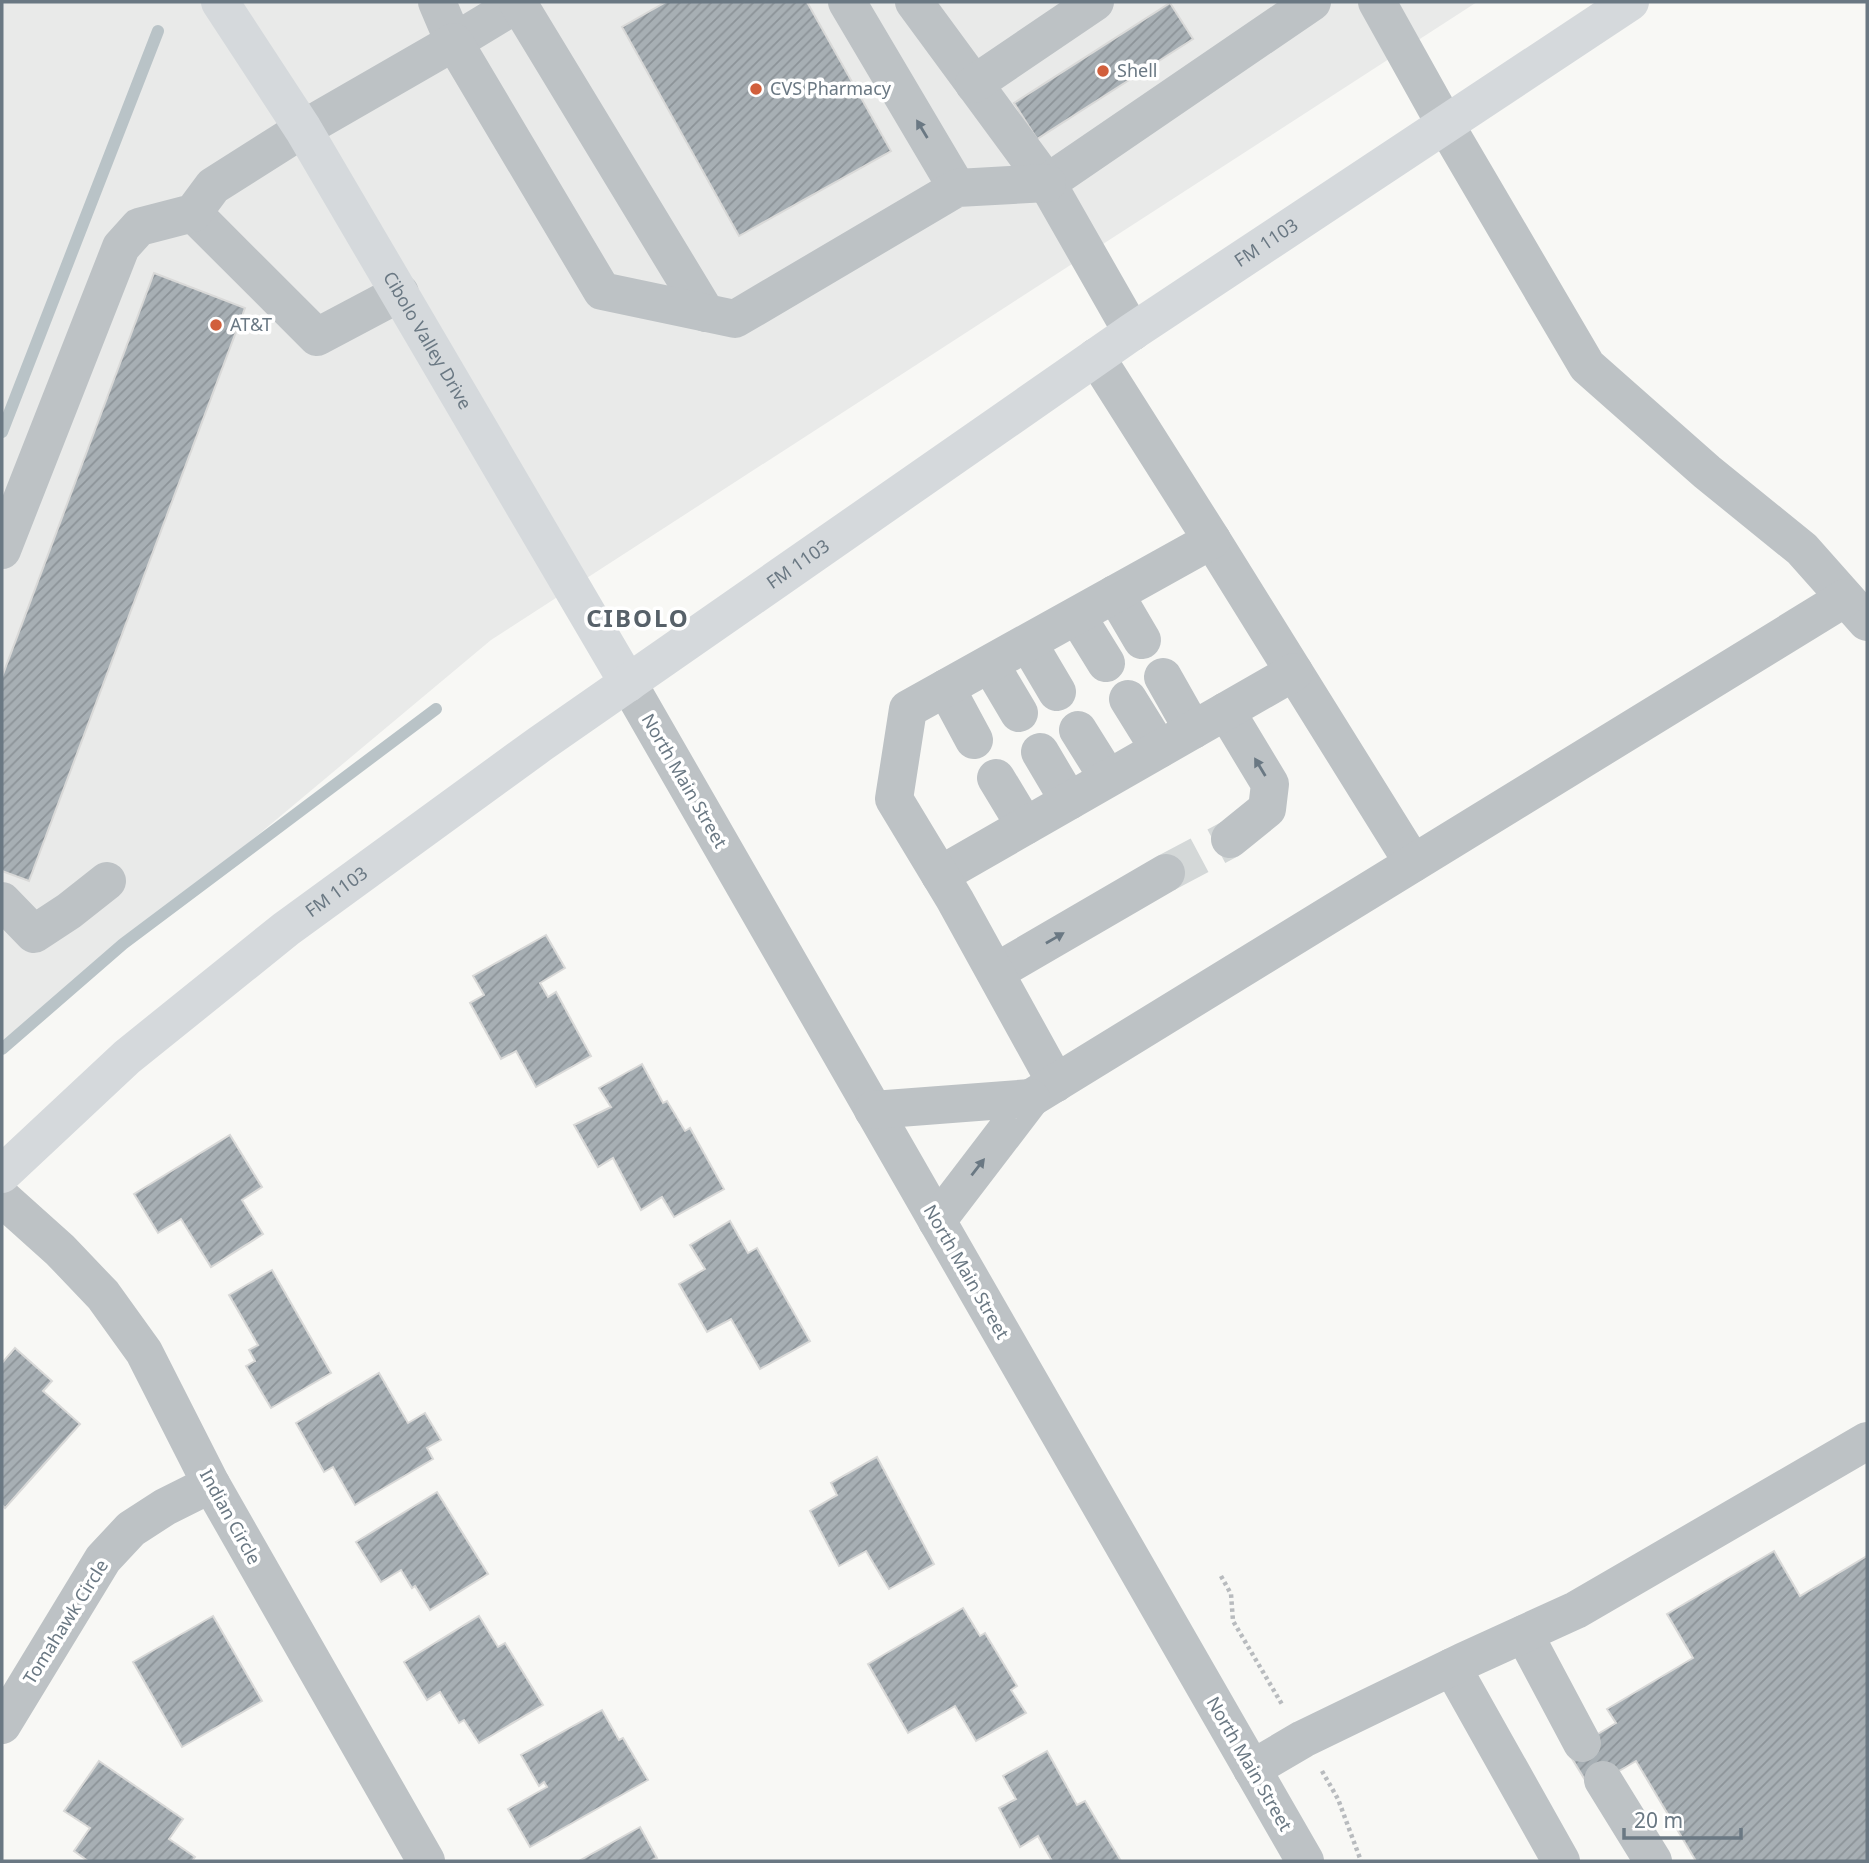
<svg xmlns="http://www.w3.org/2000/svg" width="1869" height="1863" font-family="'Noto Sans',sans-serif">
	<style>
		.built { fill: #e9eae9 }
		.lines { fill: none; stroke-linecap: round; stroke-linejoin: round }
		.stream { stroke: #b9c3c7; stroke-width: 12 }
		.building { fill: url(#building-hatch); stroke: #d9d9d8; stroke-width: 2 }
		.minor-tunnel { stroke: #d4d8d8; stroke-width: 38; stroke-dasharray: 38 19; stroke-linecap: butt }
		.path { stroke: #b8bbbe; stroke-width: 4.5; stroke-dasharray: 3.5 3.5; stroke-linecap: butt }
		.minor { stroke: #bdc2c5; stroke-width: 38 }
		.major { stroke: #d5d9dc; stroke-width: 38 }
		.oneway { fill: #6a7883 }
		.poi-dot { fill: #d15f3c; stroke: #fff; stroke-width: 2.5 }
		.labels { text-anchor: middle; stroke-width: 7; stroke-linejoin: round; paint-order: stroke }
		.poi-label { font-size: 18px; fill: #6a7883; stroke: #fff; text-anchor: start }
		.street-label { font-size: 18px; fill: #6a7883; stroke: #fff }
		.district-label { font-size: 24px; font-weight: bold; letter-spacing: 2px; fill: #576169; stroke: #fff }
	</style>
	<defs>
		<pattern id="building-hatch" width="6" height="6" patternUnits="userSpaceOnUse" patternTransform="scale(1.75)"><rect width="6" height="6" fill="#a7afb4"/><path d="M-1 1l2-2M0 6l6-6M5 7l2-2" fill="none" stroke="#8c9398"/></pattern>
	</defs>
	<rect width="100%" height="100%" fill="#f8f8f5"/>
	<path class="built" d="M2,2H1477L491,640L2,1049Z"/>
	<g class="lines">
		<g class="stream">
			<path d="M2,432L158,31"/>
			<path d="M2,1049L123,944L436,709"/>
		</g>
	</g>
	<g class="building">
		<path d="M666,2H807L891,151L739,236L622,27Z"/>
		<path d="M1170,3L1193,39L1037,139L1014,103Z"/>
		<path d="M154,273L245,308L29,881L2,871V677Z"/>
		<path d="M546,935L565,968L540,983L548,997L556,992L591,1056L536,1087L516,1051L501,1059L470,1003L484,995L473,976Z"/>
		<path d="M642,1064L663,1103L667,1101L685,1131L690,1128L724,1189L674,1217L662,1197L641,1210L613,1158L598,1167L574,1125L611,1107L599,1088Z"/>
		<path d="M230,1135L262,1187L242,1200L263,1234L211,1267L181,1219L158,1233L134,1194Z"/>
		<path d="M730,1221L748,1253L757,1248L810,1341L760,1369L731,1319L707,1332L679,1284L705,1269L690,1245Z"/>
		<path d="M272,1270L331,1373L271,1408L246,1366L255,1361L249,1350L258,1345L229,1295Z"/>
		<path d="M15,1348L52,1381L43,1391L80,1424L5,1508L2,1505V1363Z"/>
		<path d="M379,1373L408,1423L425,1413L441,1440L427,1448L433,1459L355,1505L333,1467L324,1472L296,1423Z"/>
		<path d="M877,1457L934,1564L889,1589L866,1551L839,1566L810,1511L837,1495L831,1483Z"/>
		<path d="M437,1492L488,1574L430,1610L415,1586L412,1588L401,1570L381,1582L356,1542Z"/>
		<path d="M1774,1551L1800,1596L1867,1556V1861H1696L1636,1761L1590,1788L1568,1752L1616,1723L1607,1709L1693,1658L1667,1614Z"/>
		<path d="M963,1608L980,1636L985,1633L1017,1686L1011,1690L1026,1713L976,1741L955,1706L908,1733L868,1664Z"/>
		<path d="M213,1616L262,1701L182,1747L133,1662Z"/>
		<path d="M479,1616L498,1647L505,1643L543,1705L479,1743L464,1720L459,1723L440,1692L427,1700L404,1662Z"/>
		<path d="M602,1710L619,1740L623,1738L648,1780L530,1847L508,1809L547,1787L544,1782L539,1786L521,1755Z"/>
		<path d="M1047,1751L1077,1805L1085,1801L1121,1861H1052L1038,1836L1020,1847L999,1808L1016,1799L1003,1776Z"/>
		<path d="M99,1761L183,1819L169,1839L195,1857L192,1861H88L74,1851L90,1828L64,1811Z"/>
		<path d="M640,1827L657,1858L650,1861H579Z"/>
	</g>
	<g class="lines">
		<path class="minor-tunnel" d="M1166,873L1230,839"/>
		<g class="path">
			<path d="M1221,1576L1231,1594L1233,1621L1283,1706"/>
			<path d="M1322,1771L1338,1799L1361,1861"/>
		</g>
		<g class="minor">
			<path d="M437,2L454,42L520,2"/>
			<path d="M847,2L957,188"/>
			<path d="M914,2L1047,183"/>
			<path d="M1377,2L1445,124L1587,366L1707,472L1802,549L1867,622"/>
			<path d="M518,3L706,313"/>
			<path d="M974,84L1095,2"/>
			<path d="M193,213L317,337L400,293"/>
			<path d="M1132,332L1047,183L1312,2"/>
			<path d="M1212,540L1413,863"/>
			<path d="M2,550L121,247L139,227L193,213L213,186L303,129L454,42L602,291L735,319L957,188L1047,183"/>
			<path d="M1115,594L1142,640"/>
			<path d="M1077,616L1106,663"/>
			<path d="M1028,643L1057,692"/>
			<path d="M990,664L1019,713"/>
			<path d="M1163,677L1193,730"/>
			<path d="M628,683L1305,1861"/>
			<path d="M946,688L974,740"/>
			<path d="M1128,699L1159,749"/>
			<path d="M1226,711L1270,784L1267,809L1230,839"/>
			<path d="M1078,730L1108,778"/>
			<path d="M1040,752L1069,801"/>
			<path d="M996,778L1025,826"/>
			<path d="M940,875L1294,672"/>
			<path d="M2,901L34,934L69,911L107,881"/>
			<path d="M996,972L1166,873"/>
			<path d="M1056,1083L955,900L894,799L908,709L1212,540L1096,357"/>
			<path d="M1031,1098L1845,598"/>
			<path d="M873,1110L1031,1098L937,1221"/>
			<path d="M2,1198L60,1250L103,1295L144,1352L211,1484L426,1861"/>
			<path d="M1524,1634L1582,1743"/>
			<path d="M1452,1667L1561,1861"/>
			<path d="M2,1725L103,1559L131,1529L165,1507L211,1484"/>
			<path d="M1252,1769L1303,1739L1462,1662L1576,1610L1867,1441"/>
			<path d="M1603,1780L1653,1861"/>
		</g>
		<g class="major">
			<path id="s1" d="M220,2L303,129L628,683"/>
			<path id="s2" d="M2,1174L127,1057L286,929L540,744L1132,332L1630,2"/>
		</g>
	</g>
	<defs><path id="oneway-solid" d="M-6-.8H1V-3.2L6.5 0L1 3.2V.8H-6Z" transform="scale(1.75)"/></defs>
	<g class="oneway">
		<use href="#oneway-solid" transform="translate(922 129) rotate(-121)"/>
		<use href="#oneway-solid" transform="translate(1260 767) rotate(-121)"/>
		<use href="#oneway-solid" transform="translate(1055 938) rotate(-30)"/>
		<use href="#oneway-solid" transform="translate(978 1167) rotate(-52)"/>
	</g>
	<g class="poi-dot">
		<circle cx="1103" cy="71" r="7"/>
		<circle cx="756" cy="89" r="7"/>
		<circle cx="216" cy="325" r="7"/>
	</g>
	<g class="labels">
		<g class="poi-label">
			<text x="1117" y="77">Shell</text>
			<text x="770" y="95">CVS Pharmacy</text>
			<text x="230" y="331">AT&amp;T</text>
		</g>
		<g class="street-label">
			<text dy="6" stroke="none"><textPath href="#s2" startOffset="1572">FM 1103</textPath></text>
			<text dy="6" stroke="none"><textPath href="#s1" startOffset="397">Cibolo Valley Drive</textPath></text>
			<text dy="6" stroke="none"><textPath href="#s2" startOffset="1004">FM 1103</textPath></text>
			<text transform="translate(684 781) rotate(60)" y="6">North Main Street</text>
			<text dy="6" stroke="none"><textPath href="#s2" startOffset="438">FM 1103</textPath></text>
			<text transform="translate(966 1272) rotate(60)" y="6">North Main Street</text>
			<text transform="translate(230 1517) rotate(61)" y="6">Indian Circle</text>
			<text transform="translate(66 1622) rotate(-58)" y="6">Tomahawk Circle</text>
			<text transform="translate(1249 1764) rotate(60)" y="6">North Main Street</text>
		</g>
		<g class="district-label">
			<text x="638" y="627">CIBOLO</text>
		</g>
	</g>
	<rect width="1869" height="1863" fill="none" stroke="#6a7883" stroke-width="7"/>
	<path d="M1624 1828v10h117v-10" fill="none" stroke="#6a7883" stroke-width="3.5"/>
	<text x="1634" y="1828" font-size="21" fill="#6a7883" stroke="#ffffff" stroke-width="5" paint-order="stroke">20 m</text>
</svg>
